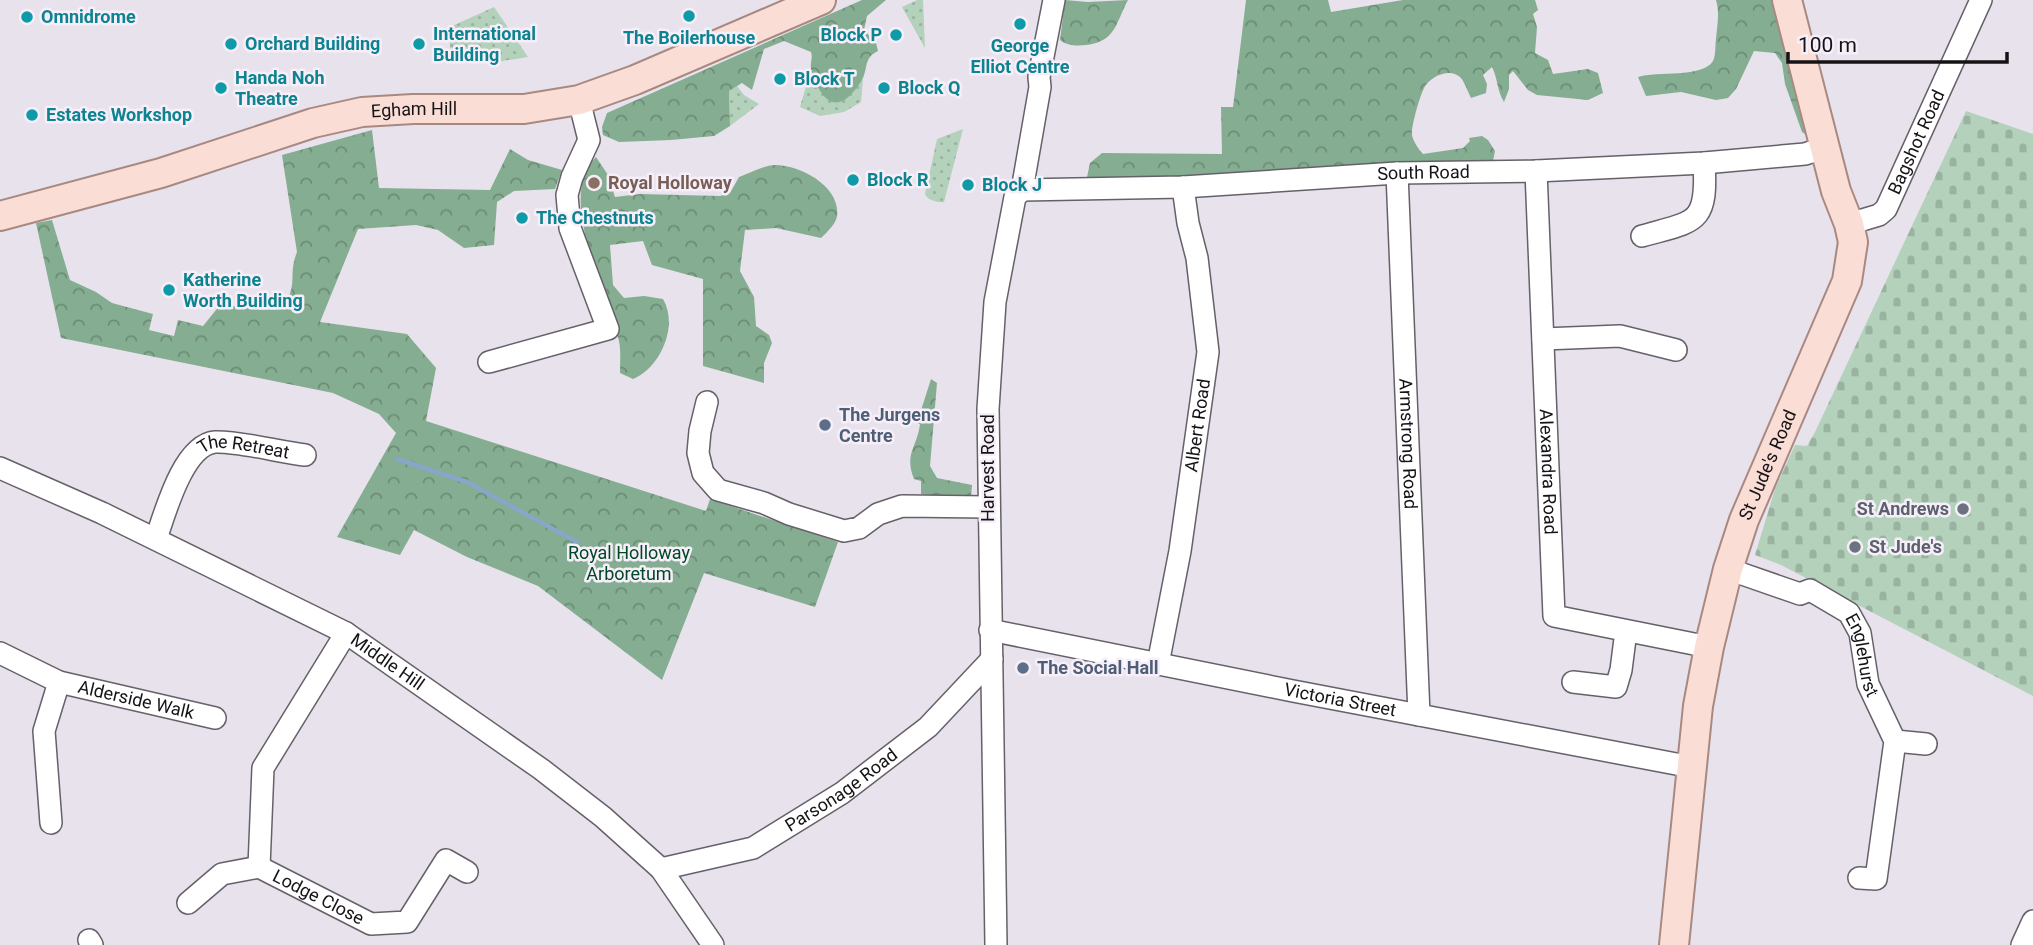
<svg xmlns="http://www.w3.org/2000/svg" width="2033" height="945" font-family="Roboto,sans-serif">
	<style>
		.grass { fill: url(#grass-dots) }
		.forest { fill: url(#forest-crowns) }
		.cemetery { fill: url(#cemetery-stones) }
		.lines { fill: none; stroke-linecap: round; stroke-linejoin: round }
		.stream { stroke: #88a6c7; stroke-width: 4.5 }
		.minor-casing { stroke: #666069; stroke-width: 24 }
		.major-casing { stroke: #a88982; stroke-width: 32 }
		.minor { stroke: #fff; stroke-width: 21 }
		.major { stroke: #faded6; stroke-width: 28 }
		.culture-dot { fill: #0f9aa8; stroke: #f6eff9; stroke-width: 2.5 }
		.education-dot { fill: #8d6e63; stroke: #f6eff9; stroke-width: 2.5 }
		.service-dot { fill: #5c6f8a; stroke: #f6eff9; stroke-width: 2.5 }
		.worship-dot { fill: #6b7280; stroke: #f6eff9; stroke-width: 2.5 }
		.labels { text-anchor: middle; stroke-width: 5; stroke-linejoin: round; paint-order: stroke }
		.culture-label { font-size: 18px; font-weight: bold; fill: #0d838f; stroke: #f6eff9; text-anchor: start }
		.street-label { font-size: 18px; fill: #161317; stroke: #f6eff9 }
		.education-label { font-size: 18px; font-weight: bold; fill: #785e54; stroke: #f6eff9; text-anchor: start }
		.service-label { font-size: 18px; font-weight: bold; fill: #4e5e75; stroke: #f6eff9; text-anchor: start }
		.worship-label { font-size: 18px; font-weight: bold; fill: #5b616d; stroke: #f6eff9; text-anchor: end }
		.park-label { font-size: 18px; fill: #004725; stroke: #f6eff9 }
	</style>
	<defs>
		<pattern id="grass-dots" width="8" height="8" patternUnits="userSpaceOnUse" patternTransform="scale(1.75)"><rect width="8" height="8" fill="#b3d1bb"/><path d="M2 2h.1M6 6h.1" fill="none" stroke="#99b3a0" stroke-width="1.8" stroke-linecap="round"/></pattern>
		<pattern id="forest-crowns" width="20" height="18" patternUnits="userSpaceOnUse" patternTransform="scale(1.75)"><rect width="20" height="18" fill="#85ad91"/><path d="M2 6a3 3 0 1 1 6 0M12 15a3 3 0 1 1 6 0" fill="none" stroke="#6c8c75"/></pattern>
		<pattern id="cemetery-stones" width="16" height="16" patternUnits="userSpaceOnUse" patternTransform="scale(1.75)"><rect width="16" height="16" fill="#b3d1bb"/><path d="M2 7V4a2 2 0 0 1 4 0v3zM10 15v-3a2 2 0 0 1 4 0v3z" fill="#99b3a0"/></pattern>
	</defs>
	<rect width="100%" height="100%" fill="#e8e2ec"/>
	<g class="grass">
		<path d="M917,0H923L925,48L902,7Z"/>
		<path d="M494,7L528,57L496,62L457,61L458,48L450,50V27Z"/>
		<path d="M811,69L816,83L850,95L863,79L861,102L844,112L820,116L800,107Z"/>
		<path d="M737,86L744,95L759,104L730,126L729,91Z"/>
		<path d="M963,129L944,202C938,203 927,200 925,194L937,139Z"/>
	</g>
	<g class="forest">
		<path d="M862,0H886L867,16L864,30L876,43L878,51C862,58 869,72 860,83C848,101 833,113 819,89C816,84 811,75 811,69C810,62 813,59 811,52L784,41L764,49L752,90L742,83L729,91L730,126L714,136L671,140L619,142L603,135L602,127L607,113Z"/>
		<path d="M1065,0L1088,2L1128,0C1116,22 1116,42 1086,45C1077,46 1067,46 1060,40Z"/>
		<path d="M1246,0H1328L1331,12L1403,0H1535L1538,10L1533,14L1537,27L1535,53L1548,60L1553,74L1588,69L1598,73L1603,93L1588,100L1537,95L1528,90L1513,71L1509,75V89L1504,102C1497,91 1498,79 1492,67L1483,75L1487,84L1486,93L1471,98C1468,92 1465,83 1461,78C1451,67 1430,76 1424,88C1420,96 1411,126 1412,135C1413,141 1419,150 1423,154L1463,148L1470,141L1469,138L1482,136L1488,140L1495,151L1492,166L1094,188L1087,177L1090,163L1102,153L1222,154L1221,107H1233Z"/>
		<path d="M1716,0H1777L1807,131L1805,134L1802,132L1785,84L1782,63L1775,53L1754,51L1736,89L1728,98L1716,100L1681,92L1646,96L1638,77C1657,71 1703,78 1713,61C1716,55 1715,46 1716,39C1717,26 1720,13 1716,0Z"/>
		<path d="M372,130L379,188L490,190L510,149L528,160L562,170L555,189L514,191L497,202L494,245L464,248L438,230L416,225L358,229L320,322L407,334L436,368L426,421L706,511L710,499L838,542L815,607L704,573L662,680L538,586L467,557L414,530L400,555L337,537L396,433L379,414L333,393L61,338L36,223L52,220L70,280L96,292L112,303L153,314L149,330L174,336L178,320L203,326L220,305C241,306 260,312 281,309C300,285 287,277 297,252L282,155Z"/>
		<path d="M596,157L608,175L615,197L640,194L720,196L730,193L739,177C749,174 764,165 775,165C801,165 841,187 837,216C836,224 827,232 821,238L776,228L745,230L740,271L754,297L756,326L769,335L772,343L764,363V383L703,366V279L652,265L643,241L610,245L613,285L624,298L644,296L663,299C679,326 660,368 633,379L620,373C620,363 621,351 619,341C608,295 555,196 596,157Z"/>
		<path d="M931,379L937,383L930,466L937,478L972,485L971,497L954,498L921,494V481L914,479C904,453 917,448 920,424L917,423Z"/>
	</g>
	<path class="cemetery" d="M1966,111L2033,134V696L1781,565L1755,555L1775,489L1795,445L1807,446L1815,432Z"/>
	<g class="lines">
		<path class="stream" d="M397,459L467,482L577,542"/>
		<defs>
			<g id="minor">
				<path id="s1" d="M1536,171L1554,616L1709,647"/>
				<path id="s2" d="M1397,173L1419,715"/>
				<path id="s3" d="M1022,190L1183,187L1397,173L1536,171L1704,163L1805,154L1826,147"/>
				<path id="s4" d="M1849,224L1879,215L1886,209L1981,0"/>
				<path d="M1642,236C1695,221 1708,225 1704,163"/>
				<path d="M1543,339L1620,336L1676,350"/>
				<path d="M489,362L608,329L570,228L567,195L572,177L589,140L579,100"/>
				<path d="M707,402L700,431L698,453L703,473L718,490L764,503L789,514L844,531L859,528L878,514L902,506L988,507"/>
				<path id="s5" d="M0,468L102,513L346,633L541,769L603,817L661,869L713,945"/>
				<path id="s6" d="M156,539C165,513 183,445 215,442C239,441 279,452 305,455"/>
				<path id="s7" d="M1728,569L1800,594L1810,590L1849,613L1860,633L1868,684L1895,741L1876,879L1859,878"/>
				<path id="s8" d="M990,630L1293,691L1692,767"/>
				<path id="s9" d="M0,653L59,682L215,718"/>
				<path id="s10" d="M1158,664L1180,551L1208,352L1197,258L1188,223L1183,187"/>
				<path d="M1573,682L1616,687L1621,670L1626,631"/>
				<path d="M1895,741L1926,744"/>
				<path d="M51,823L44,731L59,682"/>
				<path d="M259,867L263,768L346,633"/>
				<path id="s11" d="M661,869L753,848L842,793L928,727L992,659"/>
				<path id="s12" d="M188,903L222,874L259,867L371,924L407,922L446,860L467,872"/>
				<path d="M89,940L92,945"/>
				<path d="M996,945L988,409L995,302L1015,197L1022,190L1040,87L1039,77L1054,0"/>
				<path d="M2022,945L2033,921"/>
			</g>
			<g id="major">
				<path id="s13" d="M0,216L161,173L313,123L362,112L413,109H524L579,100L635,80L821,0"/>
				<path id="s14" d="M1674,945L1698,706L1709,647L1728,569L1744,520L1847,281L1853,242L1849,224L1836,191L1787,0"/>
			</g>
		</defs>
		<use href="#minor" class="minor-casing"/>
		<use href="#major" class="major-casing"/>
		<use href="#minor" class="minor"/>
		<use href="#major" class="major"/>
	</g>
	<g class="culture-dot">
		<circle cx="689" cy="16" r="7"/>
		<circle cx="27" cy="17" r="7"/>
		<circle cx="1020" cy="24" r="7"/>
		<circle cx="896" cy="35" r="7"/>
		<circle cx="231" cy="44" r="7"/>
		<circle cx="419" cy="44" r="7"/>
		<circle cx="780" cy="79" r="7"/>
		<circle cx="221" cy="88" r="7"/>
		<circle cx="884" cy="88" r="7"/>
		<circle cx="32" cy="115" r="7"/>
		<circle cx="853" cy="180" r="7"/>
		<circle cx="968" cy="185" r="7"/>
		<circle cx="522" cy="218" r="7"/>
		<circle cx="169" cy="290" r="7"/>
	</g>
	<circle class="education-dot" cx="594" cy="183" r="7"/>
	<g class="service-dot">
		<circle cx="825" cy="425" r="7"/>
		<circle cx="1023" cy="668" r="7"/>
	</g>
	<g class="worship-dot">
		<circle cx="1963" cy="509" r="7"/>
		<circle cx="1855" cy="547" r="7"/>
	</g>
	<g class="labels">
		<g class="culture-label">
			<text x="41" y="23">Omnidrome</text>
			<text x="433" y="40">International<tspan x="433" dy="21">Building</tspan></text>
			<text x="882" y="41" text-anchor="end">Block P</text>
			<text x="689" y="44" text-anchor="middle">The Boilerhouse</text>
			<text x="245" y="50">Orchard Building</text>
			<text x="1020" y="52" text-anchor="middle">George<tspan x="1020" dy="21">Elliot Centre</tspan></text>
			<text x="235" y="84">Handa Noh<tspan x="235" dy="21">Theatre</tspan></text>
			<text x="794" y="85">Block T</text>
			<text x="898" y="94">Block Q</text>
			<text x="46" y="121">Estates Workshop</text>
			<text x="867" y="186">Block R</text>
			<text x="982" y="191">Block J</text>
			<text x="536" y="224">The Chestnuts</text>
			<text x="183" y="286">Katherine<tspan x="183" dy="21">Worth Building</tspan></text>
		</g>
		<g class="street-label">
			<text dy="6" stroke="none"><textPath href="#s13" startOffset="429">Egham Hill</textPath></text>
			<text dy="6" stroke="none"><textPath href="#s4" startOffset="114">Bagshot Road</textPath></text>
			<text dy="6" stroke="none"><textPath href="#s3" startOffset="402">South Road</textPath></text>
			<text dy="6" stroke="none"><textPath href="#s10" startOffset="242">Albert Road</textPath></text>
			<text dy="6" stroke="none"><textPath href="#s2" startOffset="271">Armstrong Road</textPath></text>
			<text dy="6" stroke="none"><textPath href="#s6" startOffset="147">The Retreat</textPath></text>
			<text dy="6" stroke="none"><textPath href="#s14" startOffset="492">St Jude's Road</textPath></text>
			<text transform="translate(988 468) rotate(-90)" y="6">Harvest Road</text>
			<text dy="6" stroke="none"><textPath href="#s1" startOffset="301">Alexandra Road</textPath></text>
			<text dy="6" stroke="none"><textPath href="#s7" startOffset="177">Englehurst</textPath></text>
			<text dy="6" stroke="none"><textPath href="#s5" startOffset="434">Middle Hill</textPath></text>
			<text dy="6" stroke="none"><textPath href="#s9" startOffset="145">Alderside Walk</textPath></text>
			<text dy="6" stroke="none"><textPath href="#s8" startOffset="357">Victoria Street</textPath></text>
			<text dy="6" stroke="none"><textPath href="#s11" startOffset="200">Parsonage Road</textPath></text>
			<text dy="6" stroke="none"><textPath href="#s12" startOffset="149">Lodge Close</textPath></text>
		</g>
		<g class="education-label">
			<text x="608" y="189">Royal Holloway</text>
		</g>
		<g class="service-label">
			<text x="839" y="421">The Jurgens<tspan x="839" dy="21">Centre</tspan></text>
			<text x="1037" y="674">The Social Hall</text>
		</g>
		<g class="worship-label">
			<text x="1949" y="515">St Andrews</text>
			<text x="1869" y="553" text-anchor="start">St Jude's</text>
		</g>
		<g class="park-label">
			<text x="629" y="559">Royal Holloway<tspan x="629" dy="21">Arboretum</tspan></text>
		</g>
	</g>
	<path d="M1788 52v10h219v-10" fill="none" stroke="#161317" stroke-width="3.5"/>
	<text x="1798" y="52" font-size="21" fill="#161317" stroke="#f6eff9" stroke-width="5" paint-order="stroke">100 m</text>
</svg>
